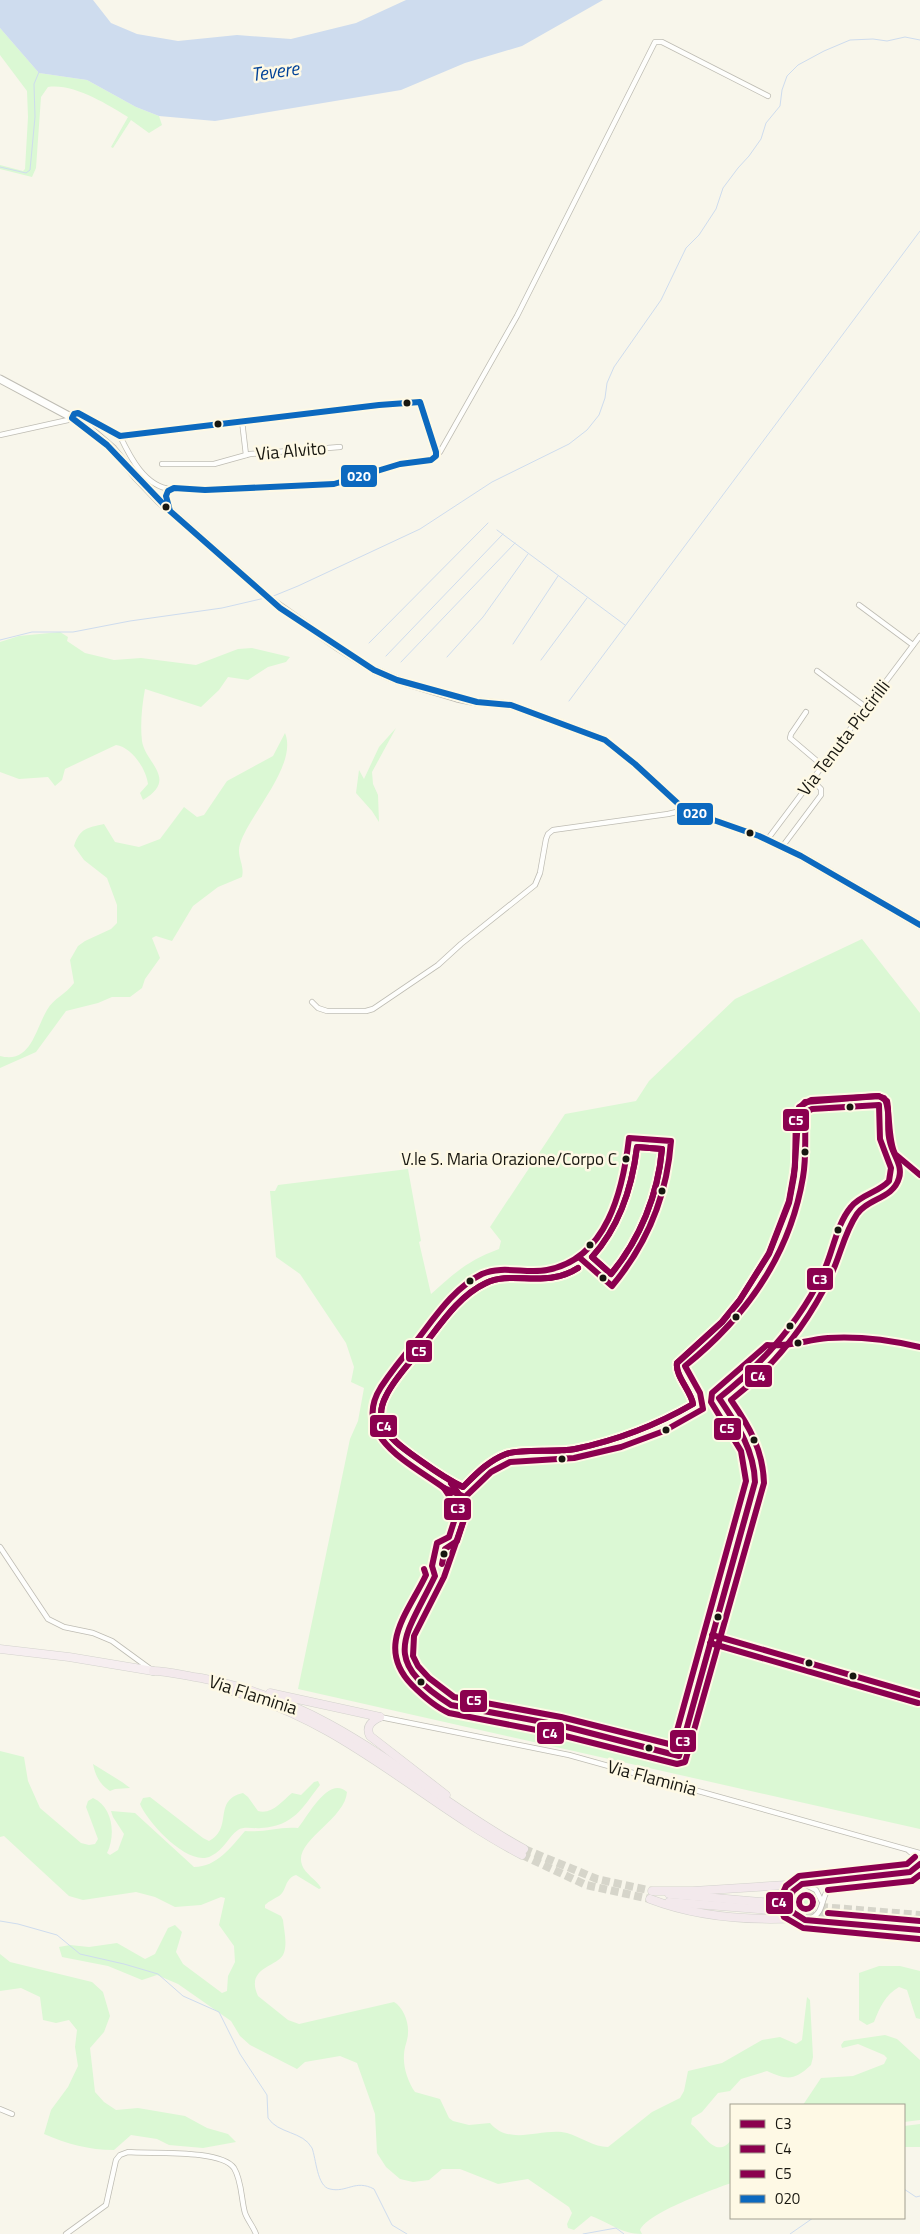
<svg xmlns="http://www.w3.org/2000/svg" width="920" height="2234" font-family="'Titillium Web',sans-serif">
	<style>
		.green { fill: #dbf8d4 }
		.water { fill: #cedcee }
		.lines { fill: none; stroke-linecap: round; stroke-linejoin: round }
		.stream { stroke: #cedcee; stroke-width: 1 }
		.trunk-tunnel { stroke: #d6d5ca; stroke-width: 8; stroke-dasharray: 8 4; stroke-linecap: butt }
		.minor-casing { stroke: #bebcb3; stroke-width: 6 }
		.secondary-casing { stroke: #bebcb3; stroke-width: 9 }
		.primary-casing { stroke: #d3d2cd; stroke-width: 9 }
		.trunk-casing { stroke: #d3d2cd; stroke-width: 9 }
		.minor { stroke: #fefefc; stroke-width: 4.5 }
		.secondary { stroke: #fefefc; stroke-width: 7 }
		.primary { stroke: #f6eef0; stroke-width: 8 }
		.trunk { stroke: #f3e9ec; stroke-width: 8 }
		.bus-1-casing { stroke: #fef9e5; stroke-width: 10 }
		.bus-2-casing { stroke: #fef9e5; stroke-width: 10 }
		.bus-3-casing { stroke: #fef9e5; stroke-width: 10 }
		.bus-4-casing { stroke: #fef9e5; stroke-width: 10 }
		.bus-1 { stroke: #8b004f; stroke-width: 6 }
		.bus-2 { stroke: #8b004f; stroke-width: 6 }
		.bus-3 { stroke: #8b004f; stroke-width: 6 }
		.bus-4 { stroke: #0c69bf; stroke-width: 6 }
		.bus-dot { fill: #181710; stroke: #fef9e5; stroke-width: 2 }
		.labels { text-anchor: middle; stroke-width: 5; stroke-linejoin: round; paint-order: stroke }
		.bus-label { font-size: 17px; fill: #181710; stroke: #fef9e5; text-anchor: end }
		.street-label { font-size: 18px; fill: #181710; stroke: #fef9e5 }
		.water-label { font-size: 19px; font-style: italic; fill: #014298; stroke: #fef9e5 }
		.line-badge { stroke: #fef9e5; stroke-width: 2 }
		.badge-label { font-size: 14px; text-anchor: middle; font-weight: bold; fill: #fff }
	</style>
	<rect width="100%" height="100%" fill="#f8f6eb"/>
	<g class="green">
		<path d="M0,28L39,73L87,80L136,107L159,116L162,125L149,133L131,120L113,148L111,147L128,117C107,104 73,83 48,87L41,97L36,168L32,177L0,169V165L23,171L25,169L28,117L27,91L0,55Z"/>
		<path d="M60,632L68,637L67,641L85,653L114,660L141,658L196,665L238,649L252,648L290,657L286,662L268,667L248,680L228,677L219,690L201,707L145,689C142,705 140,725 142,741C145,763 179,779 143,800L140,793L148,784C146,768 131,747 116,745L65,769L62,780L55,786L48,777L19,779L0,772V642L19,636Z"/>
		<path d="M396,728L372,772L373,784L378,795L379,822L372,811L356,793L359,770L364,779L379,747Z"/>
		<path d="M285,733C298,765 250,813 240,844C236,856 245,865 242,877L218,887L193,906L172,941L156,936L152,938L160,958L145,979L142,988L130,997H112L98,1003L66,1011L36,1052L0,1068V1056C31,1064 35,1030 47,1010C54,998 66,994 74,983L70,960L78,946L85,941L111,929L117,923V905L107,878L84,860L74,846C80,828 87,828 104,824L115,842L139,847L160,839L184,807L197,817L204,815L227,781L273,756Z"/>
		<path d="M862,939L920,1013V1829L298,1689L350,1439L358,1421L364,1388L351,1382L354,1367L346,1343L300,1274L276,1257L270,1191H275L278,1185L408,1169L421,1241L419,1242L431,1294C456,1272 467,1261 499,1249L501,1241L490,1227L565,1114L636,1101L649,1081L735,999Z"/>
		<path d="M0,1751L24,1757L28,1781L40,1808L81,1843L89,1845L95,1844L98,1839L86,1807L88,1801L93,1798C113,1807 116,1835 107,1853L110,1855L118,1850L124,1834L113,1817L111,1811L135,1813L194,1867C217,1867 231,1847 245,1831C263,1833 280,1826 298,1828C308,1816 329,1775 347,1792C345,1820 293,1841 302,1865C305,1874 317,1880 321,1888L319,1889L296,1875C284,1879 287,1891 279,1896C274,1899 269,1901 265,1905V1908L281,1916L283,1920C284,1931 288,1945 283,1955C276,1967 245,1968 258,1996L288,2020L299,2024L394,2002C403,2007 409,2022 408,2033C408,2040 404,2047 404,2055C403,2067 408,2082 415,2092L440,2099L449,2118L453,2121L469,2125L490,2123C510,2147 542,2127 567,2133C581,2137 594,2147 608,2147L652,2112L680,2098L684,2091L688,2071L722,2063L762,2040L780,2037L796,2044L802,2040L807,1997L810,2000L813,2057L811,2065C794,2081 787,2080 767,2071L741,2079L730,2091L718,2093L702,2112L692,2118L691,2124C704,2134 716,2160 731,2140V2183C712,2190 649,2212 640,2230L642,2234C622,2234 610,2223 591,2216L574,2230L568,2228L567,2224L572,2213L569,2207L528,2179L498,2184L460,2169H442L429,2180L413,2182L400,2179L386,2167L377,2153L375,2114L357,2063L340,2056L305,2062L297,2069L250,2045L240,2036L231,2021L178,1984L157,1975L142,1980L108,1966L62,1957L59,1947L70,1945L89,1947L117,1943L145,1959L155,1954L168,1928L175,1925L182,1932L176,1952L183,1964L222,1993L227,1991L228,1976L235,1962L234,1946L219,1925L225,1898L221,1897L201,1905L175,1907L155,1897L136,1892L83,1900L69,1896L4,1836L0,1837Z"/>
		<path d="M93,1764L122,1782L130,1788L115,1789L110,1791C100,1785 95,1775 93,1764Z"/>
		<path d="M318,1781L320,1785C302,1808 294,1826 261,1828C254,1829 244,1826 238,1830C228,1837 225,1849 211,1856C189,1868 148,1823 140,1804L143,1798L150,1797L203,1838L209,1841C234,1828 212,1800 243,1793L248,1797L258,1811C272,1815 282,1801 292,1793L301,1795L314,1782Z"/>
		<circle cx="807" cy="1901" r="11"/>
		<path d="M0,1954L10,1962L92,1982L103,1992L110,2016L104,2032L90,2048L95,2092L104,2102L116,2110L138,2108L185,2116L207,2128L228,2134L236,2142L203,2148L169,2145L157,2139L131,2135L114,2150C89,2150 67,2144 44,2134L51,2110L68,2087L78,2066L75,2047L77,2030L69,2020L56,2023L43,2020L40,1997L21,1988L0,1991Z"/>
		<path d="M879,1966H900L920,1971V2019L916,2018L907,1990L899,1987C885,1995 880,2007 874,2022L867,2025L859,2020V1973Z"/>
		<path d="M885,2035L897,2039L920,2060V2120L904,2122V2105H803L821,2078L853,2076L884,2064L887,2058L884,2055L858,2044L842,2048L841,2045L844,2041Z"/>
		<path d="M920,2124V2147H904V2126Z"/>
	</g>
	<path class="water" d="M0,0H93L111,23L137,34L178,41L237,35L291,39L356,23L406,0H603L522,46L465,63L401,90L215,121L159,116L136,107L87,80L39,73L0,28Z"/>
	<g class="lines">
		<g class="stream">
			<path d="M0,167L26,173L30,170L35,117L34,84L39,72"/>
			<path d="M497,530L625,625"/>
			<path d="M271,597L298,586L420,529L492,482L569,444L587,430L599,415L605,398L607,383L614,367L661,300L686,248L699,235L716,209L723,188L738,168L749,156L761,139L766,123L780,106L782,90L787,76L798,65L824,51L850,40L873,39L887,41L905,37L920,40"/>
			<path d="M0,640L32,632H73L130,621L222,608L265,598"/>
			<path d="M369,643L488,523"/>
			<path d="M513,644L558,576"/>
			<path d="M386,656L503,534"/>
			<path d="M447,657L483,617L528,554"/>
			<path d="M541,660L587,598"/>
			<path d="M401,662L515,543"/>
			<path d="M569,701L920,231"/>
			<path d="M0,1921L18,1924L57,1935L80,1954L124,1964L158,1974L183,1996L219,2012L240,2054L267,2095L268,2118C278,2134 303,2131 312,2148C316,2158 317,2187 330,2189C347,2193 355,2179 374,2189L392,2225L407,2234"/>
			<path d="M904,2189L916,2197L920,2196"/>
			<path d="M583,2234L616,2228L624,2234"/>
			<path d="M790,2234L813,2218"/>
		</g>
		<g class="trunk-tunnel">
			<path d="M524,1849L597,1879L652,1891"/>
			<path d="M522,1855L586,1885L650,1899"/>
			<path d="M784,1904L920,1915"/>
			<path d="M782,1911L920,1920"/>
		</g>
		<defs>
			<g id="minor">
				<path d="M242,421L246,455"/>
				<path d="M0,435L68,420L77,413L120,436L379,405L420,402L437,454C431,465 411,461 401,464C373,470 346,482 318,486L171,489C145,487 130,457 120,436"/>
				<path d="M437,454L440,452L517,316L655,42H662L768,96"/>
				<path d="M162,464H214L250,454L340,447"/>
				<path d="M169,508L166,496L171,489"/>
				<path d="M859,605L913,645"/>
				<path d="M817,671L867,708"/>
				<path d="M806,712L791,734L790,738L823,766"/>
				<path d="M767,840L920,636"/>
				<path d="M782,847L821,795V789L812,780"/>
				<path d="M312,1002L318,1008L327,1011H366L373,1009L438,965L461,944L535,885L540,873L546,839L548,834L553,830L668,814L685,810"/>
				<path d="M0,1547L48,1619L64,1627L93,1633L112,1641L149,1668"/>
				<path d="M380,1717L569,1755L920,1853"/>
				<path d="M909,1851L915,1856L918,1866"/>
				<path d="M806,1885L816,1890L821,1900"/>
				<path d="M798,1917L791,1911L788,1902L793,1891L802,1884L920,1869"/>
				<path d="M810,1919C828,1911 817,1893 838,1880"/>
				<path d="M0,2109L12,2114"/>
				<path d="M66,2234L106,2205L116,2160L120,2155L128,2152C152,2154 221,2149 234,2168C242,2181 241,2199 245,2213C248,2221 253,2226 256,2234"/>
			</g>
			<path id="secondary" d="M0,379L84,424L113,449L136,477L159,501L272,601L339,648L374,670L397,680L457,698L477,702L511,705L605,740L635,764L685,810L759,836L801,856L920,925"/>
			<path id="primary" d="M0,1649L69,1657L153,1671"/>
			<g id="trunk">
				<path d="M153,1671C169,1671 185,1676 201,1678C246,1687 290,1702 329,1724C397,1761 456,1812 524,1849"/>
				<path d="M227,1690C344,1720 419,1801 522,1855"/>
				<path d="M270,1693L380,1717"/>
				<path d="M380,1717C372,1721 365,1726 370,1736L446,1795"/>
				<path d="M652,1891H693L802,1884"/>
				<path d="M669,1894L784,1904"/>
				<path d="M650,1899C697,1917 749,1921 800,1918"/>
				<path d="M669,1902L782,1911"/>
				<path d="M805,1920L920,1930"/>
			</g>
		</defs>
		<use href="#minor" class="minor-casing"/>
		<use href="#secondary" class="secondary-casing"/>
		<use href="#primary" class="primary-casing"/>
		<use href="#trunk" class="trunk-casing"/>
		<use href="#minor" class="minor"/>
		<use href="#secondary" class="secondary"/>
		<use href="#primary" class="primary"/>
		<use href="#trunk" class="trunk"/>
		<defs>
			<g id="bus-1">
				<path d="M879,1105L880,1139L891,1168L889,1181C878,1193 861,1194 851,1207C836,1225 833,1252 823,1273C799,1323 762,1364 719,1398C737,1425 754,1449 755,1482L679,1756L559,1725L451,1705C379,1659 405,1638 435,1576L432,1566L437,1543L449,1537L458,1509L444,1488L465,1497L491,1472L510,1462L574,1458L621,1447L664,1431L703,1409L700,1393L685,1366C746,1317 790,1255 803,1177C807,1155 804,1134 806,1112L812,1109Z"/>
				<path d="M444,1488C411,1464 350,1436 381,1387C391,1372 402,1358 414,1344C433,1320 453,1288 482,1274C503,1265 526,1274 547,1270C607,1259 623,1190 629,1138L671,1141C667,1196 648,1243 612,1286L580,1258"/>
				<path d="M712,1635L920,1695"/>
				<path d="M920,1864L910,1872L802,1884L793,1891L788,1902L791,1911L805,1920L920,1930"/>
			</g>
			<g id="bus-2">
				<path d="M637,1147L662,1149C658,1195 640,1239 611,1274L592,1257C620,1226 632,1188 637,1147Z"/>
				<path d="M442,1564L445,1549L457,1541L467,1510L466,1505L451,1483"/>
				<path d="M424,1569L426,1575C408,1613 375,1647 412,1685C422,1695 435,1707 449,1713L557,1734L677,1764L685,1762L764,1483C763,1450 749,1426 731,1400C773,1367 807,1325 830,1277C840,1257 844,1233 857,1214C868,1198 893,1199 899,1178C903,1165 893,1155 890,1142C886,1129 890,1114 887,1101L879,1096L811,1100L799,1107L794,1176L789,1203L769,1254L739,1301L722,1322L677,1363C675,1376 691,1391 693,1404C655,1426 618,1440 575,1449C556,1453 522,1448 506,1454C488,1461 476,1474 463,1487C448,1480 435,1471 421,1461C399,1445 369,1428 386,1396C395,1377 412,1361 425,1344C442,1322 460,1295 486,1283C512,1270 546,1289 578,1268"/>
				<path d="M710,1643L918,1703"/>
				<path d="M915,1857L907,1864L799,1876L786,1886L779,1902L784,1917L803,1928L919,1939"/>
			</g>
			<g id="bus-3">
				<path d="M637,1147L662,1149C658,1195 640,1239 611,1274L592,1257C620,1226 632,1188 637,1147Z"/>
				<path d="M578,1268C546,1289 512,1270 486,1283C460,1295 442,1322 425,1344C412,1361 395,1377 386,1396C369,1428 399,1445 421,1461C435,1471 448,1480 463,1487C476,1474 488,1461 506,1454C522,1448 556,1453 575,1449C618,1440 655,1426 693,1404C691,1391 675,1376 677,1363L722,1322L740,1300L769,1253L789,1201L795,1167L796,1112L805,1102L878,1096L884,1098C891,1106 887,1139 895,1154L920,1175"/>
				<path d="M451,1483L466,1505L467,1511L444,1577L414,1636L413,1656L418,1666L429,1678L454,1697L561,1717L673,1745L746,1481L741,1451L711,1402L712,1393L767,1345C791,1347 805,1340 828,1338C859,1336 890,1340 920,1347"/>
				<path d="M828,1890L912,1881L920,1875"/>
				<circle cx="806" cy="1902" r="7"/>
				<path d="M828,1913L920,1921"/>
			</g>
			<path id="bus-4" d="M170,511L166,496L168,491L174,488L205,490L334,484L400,464L431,460L436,456V452L420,402L379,405L120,436L78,413L74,414L72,418L107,445L170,511L280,608L374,670L397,680L477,702L511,705L605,740L635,764L685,810L759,836L801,856L920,925"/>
		</defs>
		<use href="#bus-1" class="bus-1-casing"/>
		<use href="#bus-2" class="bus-2-casing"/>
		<use href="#bus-3" class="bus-3-casing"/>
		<use href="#bus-4" class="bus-4-casing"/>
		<use href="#bus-1" class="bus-1"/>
		<use href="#bus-2" class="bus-2"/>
		<use href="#bus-3" class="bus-3"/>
		<use href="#bus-4" class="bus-4"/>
	</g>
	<g class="bus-dot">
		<circle cx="407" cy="403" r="4.5"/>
		<circle cx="218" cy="424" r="4.5"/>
		<circle cx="166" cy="507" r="4.5"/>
		<circle cx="750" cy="833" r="4.5"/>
		<circle cx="850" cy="1107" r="4.5"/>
		<circle cx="805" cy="1152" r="4.5"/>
		<circle cx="626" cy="1159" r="4.5"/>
		<circle cx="662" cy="1191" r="4.5"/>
		<circle cx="838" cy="1230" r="4.5"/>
		<circle cx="590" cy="1245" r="4.5"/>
		<circle cx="603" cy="1278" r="4.5"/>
		<circle cx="470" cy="1281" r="4.5"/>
		<circle cx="736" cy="1317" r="4.5"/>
		<circle cx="790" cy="1326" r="4.5"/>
		<circle cx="798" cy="1343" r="4.5"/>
		<circle cx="666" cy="1430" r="4.5"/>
		<circle cx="754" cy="1440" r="4.5"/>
		<circle cx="562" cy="1459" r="4.5"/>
		<circle cx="444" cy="1554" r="4.5"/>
		<circle cx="718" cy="1617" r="4.5"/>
		<circle cx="809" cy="1663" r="4.5"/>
		<circle cx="853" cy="1676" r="4.5"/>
		<circle cx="421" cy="1682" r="4.5"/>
		<circle cx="649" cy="1748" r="4.5"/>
	</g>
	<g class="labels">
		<g class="bus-label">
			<text x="617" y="1165">V.le S. Maria Orazione/Corpo C</text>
		</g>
		<g class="street-label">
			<text transform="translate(291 451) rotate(-5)" y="6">Via Alvito</text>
			<text transform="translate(844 738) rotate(-53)" y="6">Via Tenuta Piccirilli</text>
			<text transform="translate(253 1695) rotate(18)" y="6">Via Flaminia</text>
			<text transform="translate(652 1778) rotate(15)" y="6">Via Flaminia</text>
		</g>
		<g class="water-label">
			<text transform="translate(275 71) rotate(-8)" y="7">Tevere</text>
		</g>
	</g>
	<g class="line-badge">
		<rect x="340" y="464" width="38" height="24" rx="5" fill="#0c69bf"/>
		<rect x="676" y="802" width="38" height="24" rx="5" fill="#0c69bf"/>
		<rect x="782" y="1108" width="28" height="24" rx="5" fill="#8b004f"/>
		<rect x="806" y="1267" width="28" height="24" rx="5" fill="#8b004f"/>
		<rect x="405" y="1339" width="28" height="24" rx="5" fill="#8b004f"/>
		<rect x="744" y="1364" width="29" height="24" rx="5" fill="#8b004f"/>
		<rect x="369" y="1414" width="29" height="24" rx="5" fill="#8b004f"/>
		<rect x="713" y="1417" width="29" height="24" rx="5" fill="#8b004f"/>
		<rect x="443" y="1497" width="29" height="24" rx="5" fill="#8b004f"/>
		<rect x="459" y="1689" width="29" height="24" rx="5" fill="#8b004f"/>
		<rect x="536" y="1721" width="29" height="24" rx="5" fill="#8b004f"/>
		<rect x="669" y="1729" width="28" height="24" rx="5" fill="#8b004f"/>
		<rect x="765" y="1891" width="29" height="24" rx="5" fill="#8b004f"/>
	</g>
	<g class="badge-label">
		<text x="359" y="481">020</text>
		<text x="695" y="818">020</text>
		<text x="796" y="1125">C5</text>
		<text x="820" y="1284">C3</text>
		<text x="419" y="1356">C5</text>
		<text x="758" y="1381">C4</text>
		<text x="384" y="1431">C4</text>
		<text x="727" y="1433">C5</text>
		<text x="458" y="1513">C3</text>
		<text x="474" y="1705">C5</text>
		<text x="550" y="1738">C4</text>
		<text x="683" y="1746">C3</text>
		<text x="779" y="1907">C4</text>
	</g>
	<rect x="730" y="2104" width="175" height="115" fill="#fef9e5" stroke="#a29f90"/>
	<rect x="740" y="2120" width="25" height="8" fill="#8b004f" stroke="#a29f90"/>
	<text x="775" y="2129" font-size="15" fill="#181710">C3</text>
	<rect x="740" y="2145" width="25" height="8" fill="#8b004f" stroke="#a29f90"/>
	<text x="775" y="2154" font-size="15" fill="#181710">C4</text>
	<rect x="740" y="2170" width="25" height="8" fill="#8b004f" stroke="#a29f90"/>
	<text x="775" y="2179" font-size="15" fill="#181710">C5</text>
	<rect x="740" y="2195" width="25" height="8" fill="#0c69bf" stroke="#a29f90"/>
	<text x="775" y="2204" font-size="15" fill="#181710">020</text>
</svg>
